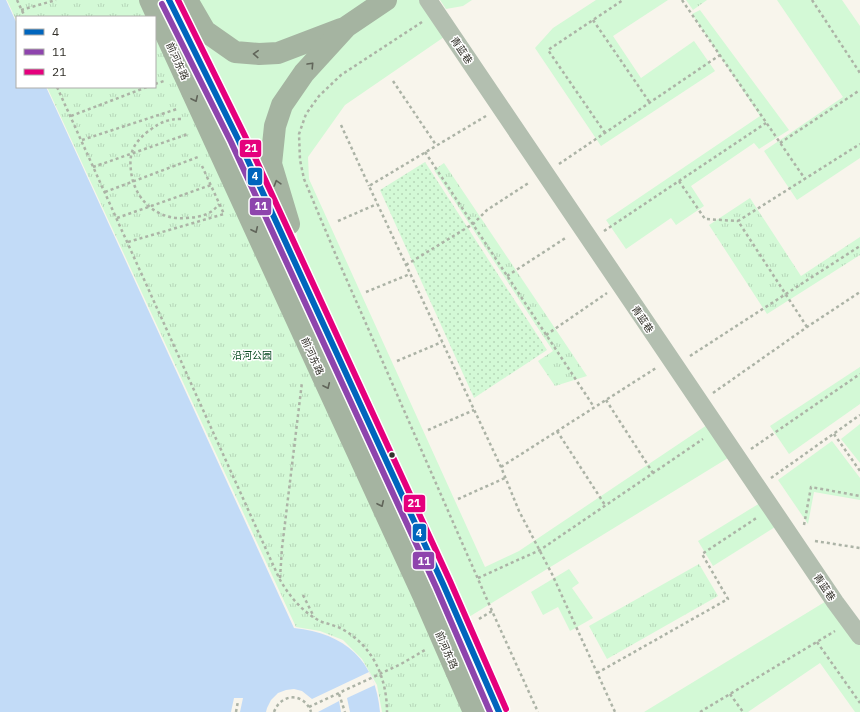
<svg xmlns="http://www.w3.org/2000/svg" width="860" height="712" font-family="'IBM Plex Sans','Noto Sans SC',sans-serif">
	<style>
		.grass { fill: #d3f9d6 }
		.park { fill: url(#park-tufts) }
		.garden { fill: url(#garden-dots) }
		.water { fill: #c2dbf7 }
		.pier { fill: #f8f5ec }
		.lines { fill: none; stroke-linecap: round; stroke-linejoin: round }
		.path { stroke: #acb3a6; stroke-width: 2.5; stroke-dasharray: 3 3; stroke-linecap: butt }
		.street { stroke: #b3bfb0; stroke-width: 18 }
		.secondary { stroke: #a5b4a1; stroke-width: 22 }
		.bus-1-casing { stroke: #fff; stroke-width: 9 }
		.bus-2-casing { stroke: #fff; stroke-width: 9 }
		.bus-3-casing { stroke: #fff; stroke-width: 9 }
		.bus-1 { stroke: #0065bd; stroke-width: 6 }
		.bus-2 { stroke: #8e44ad; stroke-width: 6 }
		.bus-3 { stroke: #e5007d; stroke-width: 6 }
		.oneway { stroke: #61655a }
		.bus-dot { fill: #33312a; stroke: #fff; stroke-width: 1.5 }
		.labels { text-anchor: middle; stroke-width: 3; stroke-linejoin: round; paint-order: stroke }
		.street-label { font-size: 10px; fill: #33312a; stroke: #fff }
		.park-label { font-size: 10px; fill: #05471f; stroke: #fff }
		.line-badge { stroke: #fff; stroke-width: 1.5 }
		.badge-label { font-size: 11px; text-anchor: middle; font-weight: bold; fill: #fff }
	</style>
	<defs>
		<pattern id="park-tufts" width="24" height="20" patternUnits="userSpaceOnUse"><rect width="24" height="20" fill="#d3f9d6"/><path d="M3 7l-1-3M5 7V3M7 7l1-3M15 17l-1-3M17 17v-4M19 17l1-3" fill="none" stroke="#b6d6b8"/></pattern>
		<pattern id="garden-dots" width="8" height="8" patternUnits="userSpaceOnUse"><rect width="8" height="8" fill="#d3f9d6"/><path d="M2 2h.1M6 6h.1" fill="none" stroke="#b6d6b8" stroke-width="1.8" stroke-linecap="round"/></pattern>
	</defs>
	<rect width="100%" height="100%" fill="#f8f5ec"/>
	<g class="grass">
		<path d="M189,0H383L278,52L236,50Z"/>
		<path d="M394,0H422L447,35L345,105L308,157L309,179L485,567L519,551L707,425L728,458L464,620L301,260L294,218L275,162L288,106L350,31Z"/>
		<path d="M440,0H472L463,6L446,9Z"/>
		<path d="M596,0H668L613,36L641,78L694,41L715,71L601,146L535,48L553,28Z"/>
		<path d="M777,0H842L860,26V158L797,200L764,151L843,97Z"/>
		<path d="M700,10L789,130L759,149L754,143L691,186L704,206L676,225L671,218L626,249L606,220L760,116L692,14Z"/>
		<path d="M202,33L231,53L338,33L301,70L268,164L256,171L195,45Z"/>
		<path d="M860,367V404L789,454L770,426Z"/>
		<path d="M860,424V463L841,439Z"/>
		<path d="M832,441L860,478V500L814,492L808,524L778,480Z"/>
		<path d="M760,503L775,527L713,566L698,541Z"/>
		<path d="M569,569L579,583L572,588L593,618L570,631L558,607L543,615L531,592Z"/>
		<path d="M828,600L860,645V712H855L820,663L748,712H644Z"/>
	</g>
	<g class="park">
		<path d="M7,0H165L496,712H382L377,685L362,659L343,640L320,631L296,627L47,87H155V17H17V22Z"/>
		<path d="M686,0H707L693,10Z"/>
		<path d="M444,163L587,376L555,386L538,361L553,351L434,170Z"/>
		<path d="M750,198L801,276L860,237V255L767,314L709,225Z"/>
		<path d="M699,564L718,596L607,659L589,626Z"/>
	</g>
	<path class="garden" d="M425,162L547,350L474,398L380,190Z"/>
	<path class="water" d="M0,0H6L17,24V87H46L294,628C345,633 376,661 380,712H0Z"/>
	<g class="pier">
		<path d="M369,672L375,685L347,698L350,712H341L339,701L318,712H266L267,708L271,700L278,693L286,690L294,689L302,691L312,699Z"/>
		<path d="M234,698H243L240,712H231Z"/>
	</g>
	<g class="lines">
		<g class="path">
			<path d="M17,0L25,17"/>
			<path d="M682,0L805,179"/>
			<path d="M812,0L860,73"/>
			<path d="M21,10L56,0"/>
			<path d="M593,20L650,103"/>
			<path d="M422,22L341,75L319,96L306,114L299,134L300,160L304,179L335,253L492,611L538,712"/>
			<path d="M393,81L436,145"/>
			<path d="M155,84L164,81L165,83"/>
			<path d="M57,87L279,578C289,596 303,613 322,622C329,624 336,626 342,629C373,646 387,678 387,712"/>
			<path d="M71,116L147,87"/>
			<path d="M486,116L369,186L501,467L519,511L552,574L615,712"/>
			<path d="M181,119C168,119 161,122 150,130C144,134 137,141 134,147C130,155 130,163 131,171C134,200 158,221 187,218C200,217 211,215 219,204"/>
			<path d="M341,125L369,186"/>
			<path d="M605,133L548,50L623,0"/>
			<path d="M82,140L177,109"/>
			<path d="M780,143L860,90"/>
			<path d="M425,152L594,407"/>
			<path d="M559,164L720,55"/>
			<path d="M93,167L188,134"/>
			<path d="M679,181L705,219L738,221"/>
			<path d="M105,192L198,157"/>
			<path d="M117,218L211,185"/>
			<path d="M338,221L377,204"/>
			<path d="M604,231L766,123"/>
			<path d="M128,242L224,214L202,166"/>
			<path d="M406,265L473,224L487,210L530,182"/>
			<path d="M507,276L567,237"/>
			<path d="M366,292L410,274"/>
			<path d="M807,327L738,221L860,144"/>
			<path d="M546,335L607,293"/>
			<path d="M690,356L860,246"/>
			<path d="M397,361L442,342"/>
			<path d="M713,393L807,327L860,292"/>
			<path d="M606,400L653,473"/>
			<path d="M428,430L474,410"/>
			<path d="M557,431L605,505"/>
			<path d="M834,434L860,471"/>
			<path d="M751,449L860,374"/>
			<path d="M501,467L656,368"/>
			<path d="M771,478L860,415"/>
			<path d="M458,499L505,478"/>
			<path d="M804,525L811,487L860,496"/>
			<path d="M815,541L860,548"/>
			<path d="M280,578L282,548L302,382"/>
			<path d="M478,578L540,550L703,439"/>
			<path d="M303,595L314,617"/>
			<path d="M479,619L492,611"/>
			<path d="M817,642L860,703"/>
			<path d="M597,673L728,599L702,554L758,517"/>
			<path d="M339,694L345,712"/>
			<path d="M730,694L743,712"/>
			<path d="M309,707L401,664L425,650"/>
			<path d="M236,712L238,701"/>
			<path d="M274,712C281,693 304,692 311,712"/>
			<path d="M700,712L835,631"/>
		</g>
		<path class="street" d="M428,0L835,602L860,636"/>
		<g class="secondary">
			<path d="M150,0L423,595L474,712"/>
			<path d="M169,0L238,139L443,584L499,712"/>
			<path d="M187,0L205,31L235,52L259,54L278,53L341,29"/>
			<path d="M289,224L271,164L275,126L282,105L304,73L346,27L386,0"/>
		</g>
		<defs>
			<path id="bus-1" d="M169,0L238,139L443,584L499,712"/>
			<path id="bus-2" d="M162,4L231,142L436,587L490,712"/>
			<path id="bus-3" d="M178,0L245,136L450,581L506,709"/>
		</defs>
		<use href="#bus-1" class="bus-1-casing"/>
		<use href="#bus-2" class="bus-2-casing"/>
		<use href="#bus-3" class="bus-3-casing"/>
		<use href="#bus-1" class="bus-1"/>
		<use href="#bus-2" class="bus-2"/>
		<use href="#bus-3" class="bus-3"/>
	</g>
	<defs><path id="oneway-chevron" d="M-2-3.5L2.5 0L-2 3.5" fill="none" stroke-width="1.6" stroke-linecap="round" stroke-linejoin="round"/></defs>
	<g class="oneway">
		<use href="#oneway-chevron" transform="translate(256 54) rotate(-177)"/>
		<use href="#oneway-chevron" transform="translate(311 65) rotate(-47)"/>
		<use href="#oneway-chevron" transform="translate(195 99) rotate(65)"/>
		<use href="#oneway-chevron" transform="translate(277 183) rotate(-107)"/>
		<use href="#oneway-chevron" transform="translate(255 230) rotate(65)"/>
		<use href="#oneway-chevron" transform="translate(327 386) rotate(65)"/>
		<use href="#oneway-chevron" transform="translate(381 504) rotate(65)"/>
	</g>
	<circle class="bus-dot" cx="392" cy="455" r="3.5"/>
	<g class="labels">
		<g class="street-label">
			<text transform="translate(462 50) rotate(56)" y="4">青蓝巷</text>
			<text transform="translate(178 61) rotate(65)" y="4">前河东路</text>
			<text transform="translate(643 319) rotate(56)" y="4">青蓝巷</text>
			<text transform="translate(313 356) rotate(65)" y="4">前河东路</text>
			<text transform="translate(825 587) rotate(56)" y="4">青蓝巷</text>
			<text transform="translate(447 650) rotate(66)" y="4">前河东路</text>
		</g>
		<g class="park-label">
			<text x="252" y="359">沿河公园</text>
		</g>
	</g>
	<g class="line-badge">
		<rect x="239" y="139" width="23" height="19" rx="4" fill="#e5007d"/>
		<rect x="247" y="167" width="16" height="19" rx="4" fill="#0065bd"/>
		<rect x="249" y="197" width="23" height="19" rx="4" fill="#8e44ad"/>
		<rect x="403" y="494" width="23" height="19" rx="4" fill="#e5007d"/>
		<rect x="412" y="523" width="15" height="19" rx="4" fill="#0065bd"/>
		<rect x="412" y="551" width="23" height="19" rx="4" fill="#8e44ad"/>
	</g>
	<g class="badge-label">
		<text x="251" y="152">21</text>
		<text x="255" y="180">4</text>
		<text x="261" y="210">11</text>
		<text x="414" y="507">21</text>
		<text x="419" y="537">4</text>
		<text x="424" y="565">11</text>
	</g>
	<rect x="16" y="16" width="140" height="72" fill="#ffffff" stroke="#adadaa"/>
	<rect x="24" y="29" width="20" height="6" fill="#0065bd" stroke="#adadaa"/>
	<text x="52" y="36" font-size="12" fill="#33312a">4</text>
	<rect x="24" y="49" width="20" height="6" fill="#8e44ad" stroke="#adadaa"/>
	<text x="52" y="56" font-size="12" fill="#33312a">11</text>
	<rect x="24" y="69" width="20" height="6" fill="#e5007d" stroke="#adadaa"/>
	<text x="52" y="76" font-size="12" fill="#33312a">21</text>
</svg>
